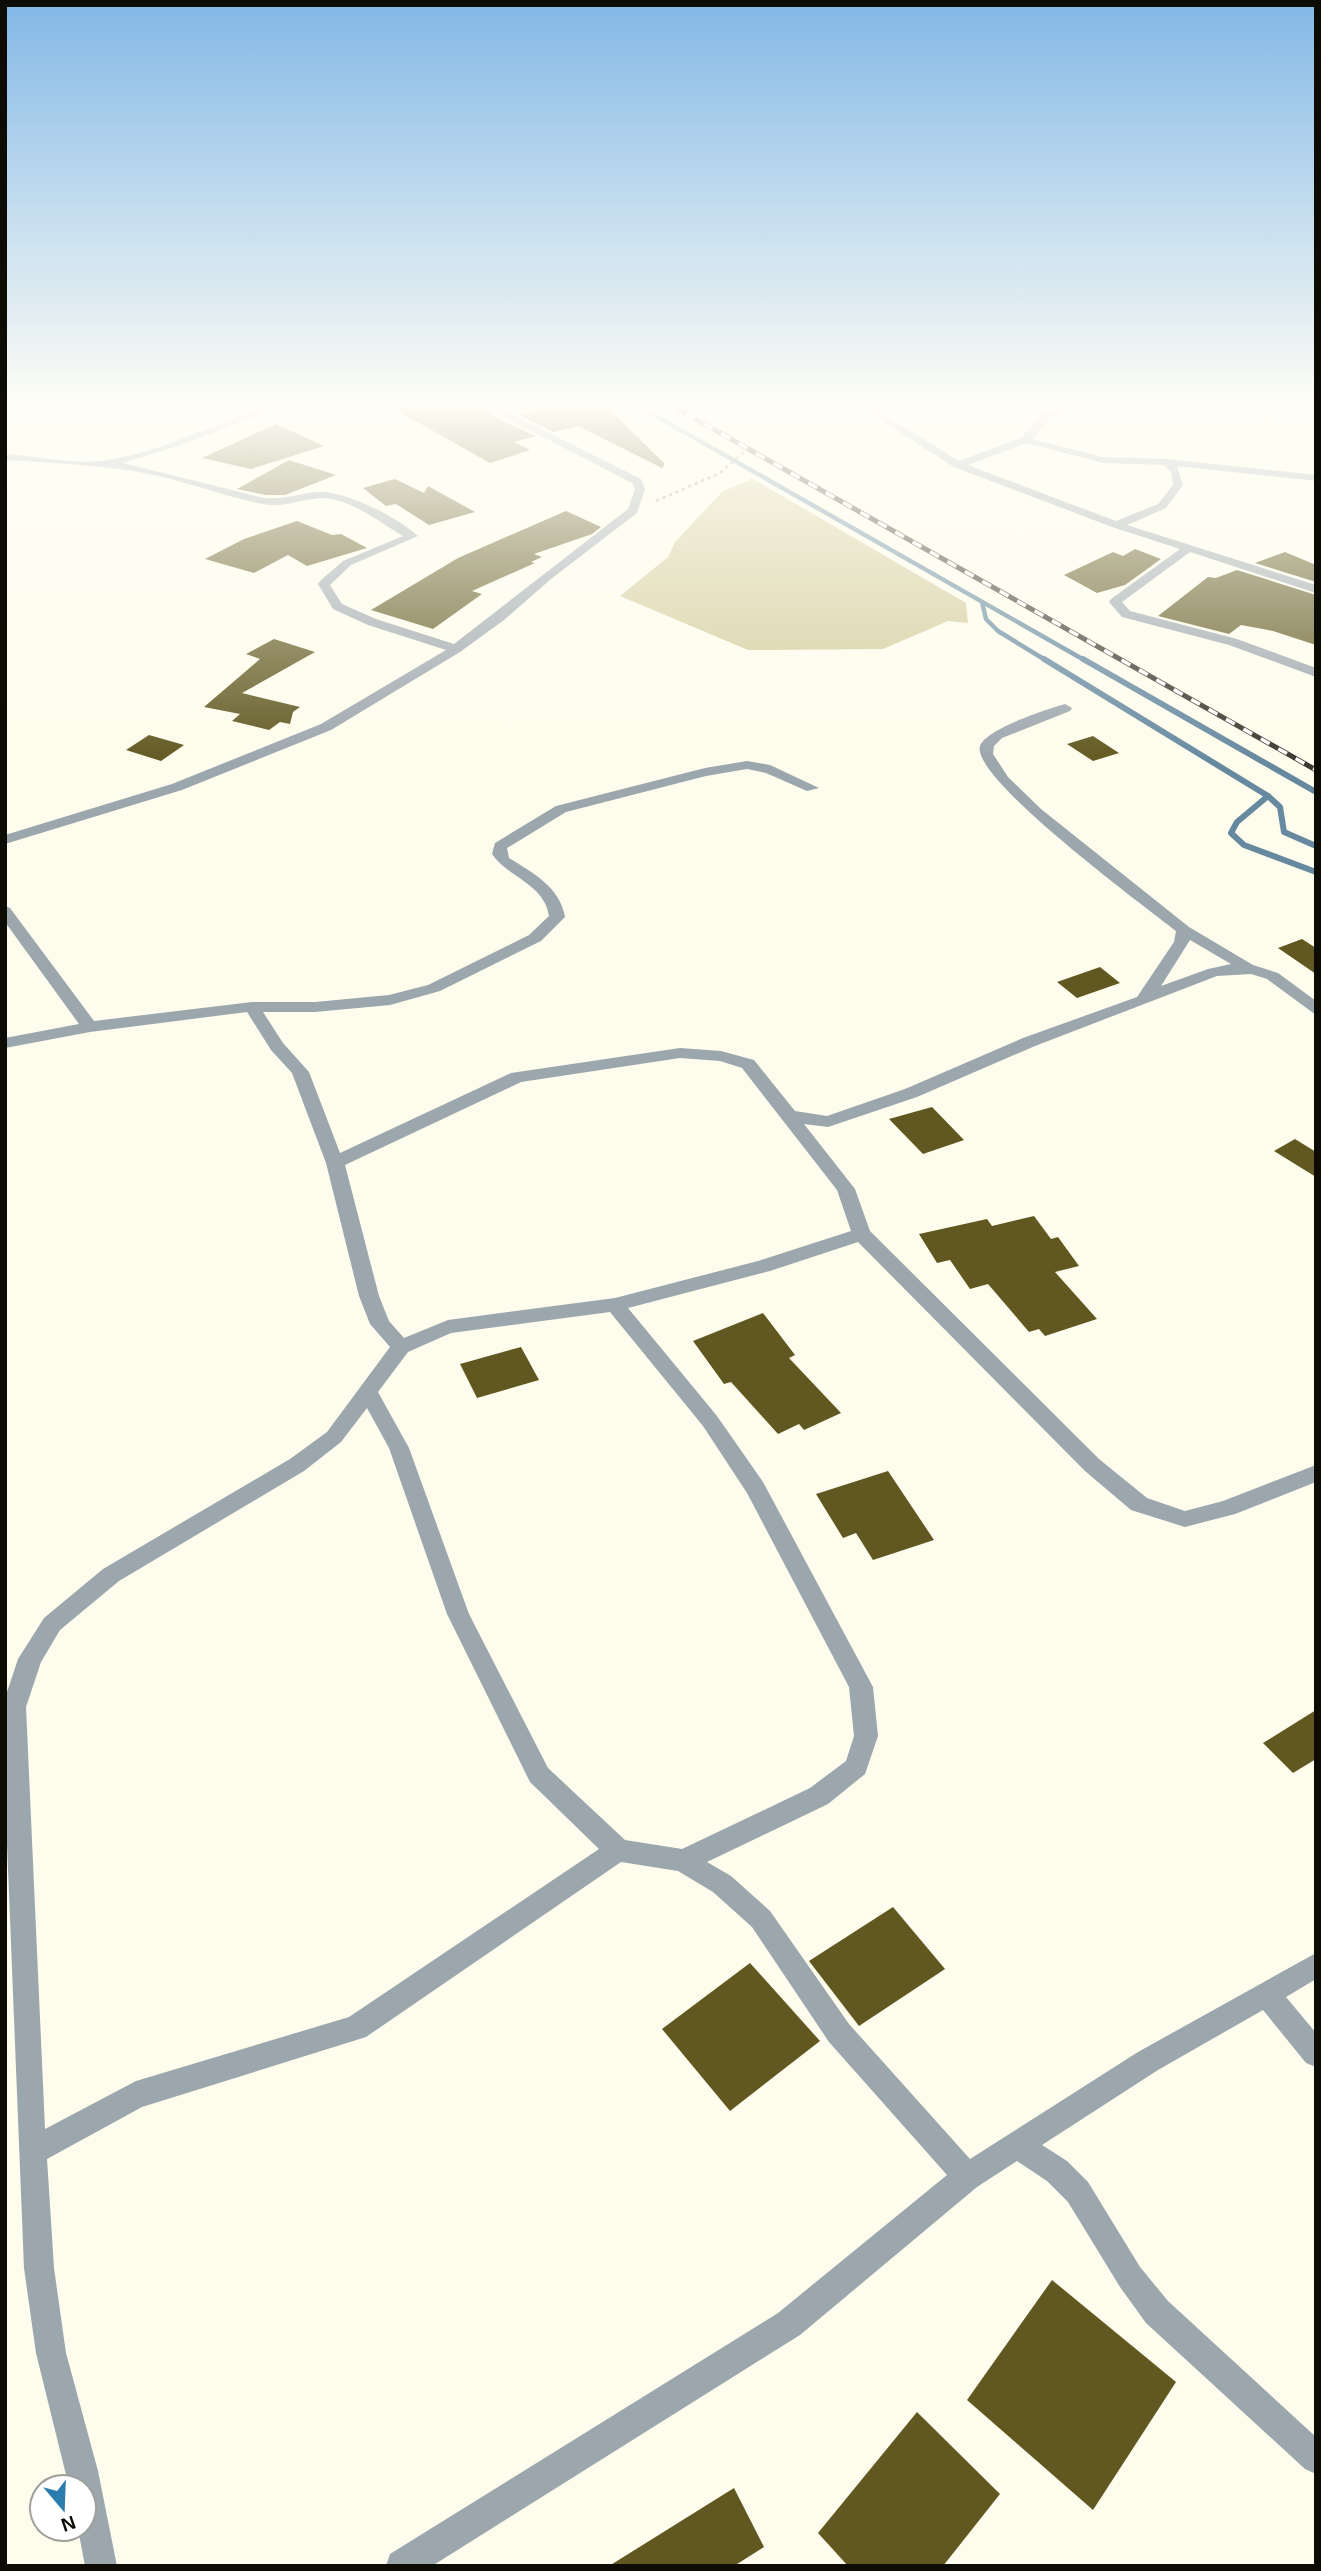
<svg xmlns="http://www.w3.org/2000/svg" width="1321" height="2571" font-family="Arial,sans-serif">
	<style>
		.green { fill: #d2ca99 }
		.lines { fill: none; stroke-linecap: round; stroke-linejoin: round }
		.stream-far1 { stroke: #6689a0; stroke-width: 4.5 }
		.stream { stroke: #6689a0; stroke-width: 6 }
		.building { fill: #615821 }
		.path { stroke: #9a998c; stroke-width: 2.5; stroke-dasharray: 3.5 3.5; stroke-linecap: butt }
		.minor { fill: #9ca6ad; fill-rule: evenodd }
		.rail-casing { stroke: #3a3930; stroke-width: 5 }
		.rail { stroke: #fff; stroke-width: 3.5; stroke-dasharray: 10; stroke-linecap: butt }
	</style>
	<rect width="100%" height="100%" fill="#fefcec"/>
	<path class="green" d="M753,479L966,603L968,623L948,621L883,649L748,650L620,596L668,557L675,542L723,491Z"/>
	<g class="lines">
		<g class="stream-far1">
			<path d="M635,404L1086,661"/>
			<path d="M982,602L986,619L998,631L1047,661"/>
		</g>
		<g class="stream">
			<path d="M1044,659L1268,796L1280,807L1284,832L1316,846"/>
			<path d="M1083,659L1316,792"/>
			<path d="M1268,796L1237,822L1231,833L1244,845L1316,872"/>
		</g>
	</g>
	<g class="building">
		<path d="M385,404H477L500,420L536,436L514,442L530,450L490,463Z"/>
		<path d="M563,404H598L608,408L665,464L662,468L578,426L553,432L519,415Z"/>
		<path d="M276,424L324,446L251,469L202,458Z"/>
		<path d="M289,460L336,475L285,495H266L237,489Z"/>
		<path d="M395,479L424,493L428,486L475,512L429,525L396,504L386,506L363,488Z"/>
		<path d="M566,511L601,527L592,534L534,554L542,557L531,562L535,563L472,591L482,594L433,629L371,610L458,558Z"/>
		<path d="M297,521L332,535L341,534L367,548L307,566L288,555L254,573L205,559L244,539Z"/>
		<path d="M1135,549L1161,559L1125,585L1097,593L1064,575L1113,552L1123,556Z"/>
		<path d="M1285,552L1316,565V582L1255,563Z"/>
		<path d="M1237,570L1316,595V645L1273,631L1241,625L1229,634L1158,616L1208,577L1216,578Z"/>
		<path d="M274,639L315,652L242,693L300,707L293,712L290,724L280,722L269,730L232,721L240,714L204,707L260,659L246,654Z"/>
		<path d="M149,735L184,745L161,761L126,750Z"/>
		<path d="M1093,736L1119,753L1093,761L1067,744Z"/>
		<path d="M1302,939L1316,948V974L1278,948Z"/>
		<path d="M1100,967L1120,983L1077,998L1057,982Z"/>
		<path d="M932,1107L964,1140L923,1154L889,1119Z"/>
		<path d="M1295,1139L1316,1152V1177L1274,1151Z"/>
		<path d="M1034,1216L1051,1239L1058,1237L1079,1266L1055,1272L1097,1319L1045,1336L1039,1329L1029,1332L988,1284L970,1289L950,1260L937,1263L919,1234L987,1219L992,1226Z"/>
		<path d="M763,1313L795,1355L789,1358L841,1413L804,1430L799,1424L778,1434L731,1382L724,1384L693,1341Z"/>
		<path d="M521,1347L539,1380L477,1398L460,1364Z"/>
		<path d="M888,1471L934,1540L873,1560L856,1533L843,1538L816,1494Z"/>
		<path d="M1316,1710V1759L1293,1773L1263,1743Z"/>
		<path d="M893,1907L945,1969L859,2026L809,1961Z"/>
		<path d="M750,1963L820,2041L730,2111L662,2029Z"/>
		<path d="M1052,2280L1176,2382L1093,2510L967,2400Z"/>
		<path d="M917,2412L1000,2494L943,2566H848L818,2533Z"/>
		<path d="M734,2488L764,2547L734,2566H609Z"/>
	</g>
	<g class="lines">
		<path class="path" d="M656,501L720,473L746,450"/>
		<g class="minor">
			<path d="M274,404H288L178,446L123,463L264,498C286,500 298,493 319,492C344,490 399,518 418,536L351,565L330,585L342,604L376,619L454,644L628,509L635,489L632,483L479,404H491L641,479L645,489L637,513L551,579L504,620L460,652L331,730L182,790L5,844V835L172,784L321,724L446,650L368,625L333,609L318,584L320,581L343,561L403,536C379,522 350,498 321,498C301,499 285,508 263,504C226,497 191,483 154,475C108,465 53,463 5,460V454C37,456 70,464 101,461C161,454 217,421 274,404Z"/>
			<path d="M856,404H867L959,461L1021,438L1044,412L1072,404H1123L1118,407L1073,410L1052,416L1032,439L1103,457L1167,459L1316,475V481L1177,466L1183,485L1166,508L1127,525L1316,585V593L1190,552L1122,602L1130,611L1237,639L1316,668V677L1229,645L1122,617L1109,602L1111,599L1180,549L1112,527L954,467ZM1026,443L1103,463L1164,465L1171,472L1173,485L1158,504L1116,521L968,465Z"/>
			<path d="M1275,404H1316V410L1280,407Z"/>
			<path d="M1065,704L1072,708L1070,711L1002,738L994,746L993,754L1008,777L1041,809L1189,927L1253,965L1278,973L1316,1001V1015L1267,979L1251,974L1217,976L1035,1046L917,1097L828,1127L804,1124L855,1189L870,1231L1099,1459L1147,1498L1185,1511L1223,1501L1316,1465V1482L1235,1514L1185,1527L1131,1510L1085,1471L858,1242L770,1271L628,1308L717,1416L763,1482L873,1687L878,1736L865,1774L828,1804L707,1862L731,1876L770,1911L849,2024L970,2159L1138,2052L1316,1953V1979L1286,1997L1316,2033V2067L1306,2063L1263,2010L1158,2070L1042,2145L1067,2161L1088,2182L1140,2267L1168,2301L1316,2437V2474L1305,2469L1146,2323L1120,2287L1068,2202L1047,2181L1017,2161L977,2187L800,2335L432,2566H386L390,2554L778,2313L947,2175L829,2042L752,1927L713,1892L678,1871L621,1862L366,2037L142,2107L47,2159L54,2268L66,2353L98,2471L117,2566H85L78,2529H84V2487H69L36,2353L24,2268L5,1794V1698L18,1659L44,1618L103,1569L290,1459L327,1432L390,1347L370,1324L359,1296L326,1163L292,1073L271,1050L247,1012L90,1032L5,1048V1038L79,1024L5,922V906L10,908L94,1021L252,1002H315L389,995L428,985L529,935L549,916C544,883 508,878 492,854L495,843L556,806L705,768L747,761L770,765L819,788L807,791L766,773L747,769L706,776L566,812L507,848L509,858C533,873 560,887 565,917L541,941L440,991L390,1005L315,1012H263L283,1043L309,1072L340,1153L511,1073L680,1048L721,1051L754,1060L795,1111L827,1116L905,1089L1023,1038L1137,997L1174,942L1176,931C1147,908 970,778 980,746C986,729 1047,709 1065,704ZM1190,940L1231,964L1208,969L1161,986ZM680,1058L720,1061L742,1068L837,1190L851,1231L758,1261L615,1298L448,1320L404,1338L389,1321L379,1296L345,1165L521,1082ZM610,1312L703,1426L747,1493L849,1687L854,1736L846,1761L810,1788L682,1849L625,1840L548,1768L469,1614L409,1448L378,1392L408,1352L451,1333ZM367,1408L389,1448L447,1614L530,1782L599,1849L349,2017L136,2081L45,2129L26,1707L41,1662L60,1630L119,1581L304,1471L341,1442Z"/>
		</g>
		<defs>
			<path id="rail" d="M669,404L1316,770"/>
		</defs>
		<use href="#rail" class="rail-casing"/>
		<use href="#rail" class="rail"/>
	</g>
	<linearGradient id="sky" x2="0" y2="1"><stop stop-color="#83b8e6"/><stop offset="0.53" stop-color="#fffef6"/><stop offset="1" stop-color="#fffef6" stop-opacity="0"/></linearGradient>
	<rect width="1321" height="764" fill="url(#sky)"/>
	<rect width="1321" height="2571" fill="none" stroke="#0d0c04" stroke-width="14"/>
	<g transform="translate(63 2508) rotate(161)"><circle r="33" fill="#ffffff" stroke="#9e9e9b" stroke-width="2"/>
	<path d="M0-5L12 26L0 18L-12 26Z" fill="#2c7cad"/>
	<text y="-10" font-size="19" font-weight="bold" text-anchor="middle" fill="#0d0c04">N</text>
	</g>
</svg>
